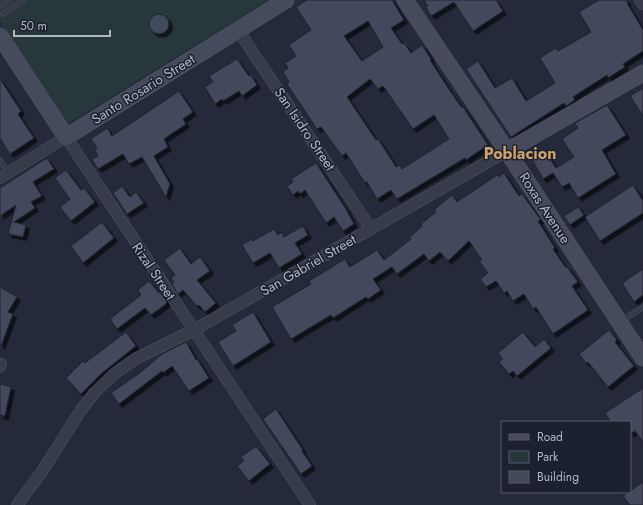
<svg xmlns="http://www.w3.org/2000/svg" width="643" height="505" font-family="Jost,sans-serif">
	<style>
		.green { fill: #27373c }
		.water { fill: #3a4562 }
		.building { fill: #43495b; stroke: #1e2331; fill-rule: evenodd; filter: url(#shadow) }
		.lines { fill: none; stroke-linecap: round; stroke-linejoin: round }
		.lane-casing { stroke: #525765; stroke-width: 6 }
		.street-casing { stroke: #525765; stroke-width: 12 }
		.secondary-casing { stroke: #525765; stroke-width: 17 }
		.lane { stroke: #373c4a; stroke-width: 5.5 }
		.street { stroke: #373c4a; stroke-width: 11 }
		.secondary { stroke: #454b5d; stroke-width: 16 }
		.labels { text-anchor: middle; stroke-width: 3; stroke-linejoin: round; paint-order: stroke }
		.street-label { font-size: 14px; fill: #b2b7c6; stroke: #1c212f }
		.quarter-label { font-size: 16px; font-weight: bold; fill: #cea266; stroke: #1c212f }
	</style>
	<defs>
		<filter id="shadow"><feDropShadow dx="3.5" dy="3.5" stdDeviation="0" flood-color="#0009"/></filter>
	</defs>
	<rect width="100%" height="100%" fill="#242a3a"/>
	<path class="green" d="M0,0H269L67,124L0,22Z"/>
	<circle class="water" cx="160" cy="24" r="8"/>
	<g class="building">
		<path d="M307,0H392L404,20L391,28L402,44L404,43L411,53L422,45L431,59L430,60L448,88L462,108L463,107L488,145L466,160L465,158L397,199L391,190L377,199L367,182L365,183L346,153L342,156L321,127L317,129L287,84L289,82L283,72L288,68L285,63L296,56L289,45L311,30L296,7ZM368,21L383,47L362,61L344,36ZM370,79L378,89L383,86L413,129L434,115L449,139L402,169L400,165L396,167L378,139L376,140L347,97Z"/>
		<path d="M424,0H496L503,11L473,31L454,2L431,16L426,7L428,6Z"/>
		<path d="M599,0H627V3L643,30V51L623,64L625,67L608,78L607,75L573,97L575,100L566,106L564,103L511,137L466,69L478,61L495,88L512,78L526,101L555,83L540,58L556,48L558,51L591,32L579,12Z"/>
		<circle cx="159" cy="24" r="10"/>
		<path d="M237,59L249,76L251,75L257,85L242,96L239,91L223,101L222,99L215,104L205,87L213,82L209,76Z"/>
		<path d="M0,79L21,111L18,114L34,138L10,154L0,138Z"/>
		<path d="M643,88V116L630,96Z"/>
		<path d="M179,91L193,112L183,119L186,124L164,139L168,147L154,156L170,184L166,197L142,157L129,164L123,154L98,169L92,159L98,156L95,150L97,148L91,139L107,128L112,136Z"/>
		<path d="M607,105L626,135L602,150L616,174L578,198L569,183L562,187L553,173L543,179L530,156L543,148L556,168L574,157L562,139L578,128L575,123Z"/>
		<path d="M47,158L54,169L33,182L42,196L31,202L35,208L14,222L26,225L23,237L8,234L16,205L0,216V188Z"/>
		<path d="M316,163L346,209L354,224L343,231L334,217L326,223L305,190L300,194L298,191L293,195L287,186L293,182L291,179Z"/>
		<path d="M66,170L81,190L84,188L95,202L71,221L60,207L70,199L55,178Z"/>
		<path d="M504,173L519,196L522,194L541,220L538,221L555,248L553,249L566,268L567,267L578,282L572,286L588,310L553,334L536,307L533,309L524,294L513,301L507,291L504,293L496,281L486,287L480,279L488,273L479,261L482,260L469,241L448,261L440,252L429,261L424,254L397,274L392,267L373,279L381,290L368,299L366,297L333,318L331,315L291,339L272,307L311,284L309,281L345,259L350,267L377,250L384,260L411,239L409,238L422,226L421,224L436,212L434,210L452,195L457,202L497,175L499,177Z"/>
		<path d="M633,185L643,201V213L600,241L585,217Z"/>
		<path d="M122,186L130,197L136,192L144,203L127,214L113,193Z"/>
		<path d="M578,207L584,215L570,225L564,216Z"/>
		<path d="M102,222L114,238L83,263L71,246Z"/>
		<path d="M303,226L308,235L295,243L302,254L279,268L270,253L253,263L242,245L252,239L253,241L274,229L278,235L282,232L284,237Z"/>
		<path d="M180,248L191,264L200,257L210,271L197,280L216,303L205,312L199,305L197,306L183,290L178,294L172,284L174,282L171,278L175,275L164,260Z"/>
		<path d="M643,269V295L634,302L622,283Z"/>
		<path d="M149,281L159,293L160,292L167,302L166,303V304L151,315L145,308L117,329L110,319L141,295L138,290Z"/>
		<path d="M0,287L17,297L8,312L13,314L1,346H0Z"/>
		<path d="M253,312L271,342L233,366L218,342L236,331L232,325Z"/>
		<path d="M609,330L617,340L615,342L634,366L608,387L588,362L586,363L579,354Z"/>
		<path d="M126,332L136,346L102,373L81,394L66,378L83,361L85,363Z"/>
		<path d="M523,332L535,347L544,339L551,348L517,376L513,371L509,374L499,362L503,359L498,353Z"/>
		<path d="M186,342L196,360L197,359L209,378L189,391L172,366L163,373L162,371L119,404L111,393L141,372L162,354Z"/>
		<path d="M0,384L11,387L5,416L0,415Z"/>
		<path d="M643,388V442L635,431L630,434V422H611L605,413Z"/>
		<path d="M276,409L303,450L302,451L312,466L301,474L263,419Z"/>
		<path d="M256,446L270,464L249,481L237,466L244,461L241,457Z"/>
		<path d="M643,482V505H630L623,496Z"/>
	</g>
	<g class="lines">
		<defs>
			<g id="lane">
				<path d="M0,6L9,0"/>
				<path d="M3,14L23,0"/>
				<path d="M0,160L8,173"/>
				<path d="M620,322L643,307"/>
			</g>
			<g id="street">
				<path d="M640,0L643,4"/>
				<path d="M238,30L371,229"/>
				<path d="M0,178L66,137L310,505"/>
				<path d="M0,367L1,364"/>
				<path d="M17,505L41,473L81,410L94,393L114,374L135,359L194,330L507,151"/>
			</g>
			<g id="secondary">
				<path d="M405,0L507,151L643,358"/>
				<path d="M0,36L66,137L286,0"/>
				<path d="M507,151L643,73"/>
			</g>
		</defs>
		<use href="#lane" class="lane-casing"/>
		<use href="#street" class="street-casing"/>
		<use href="#secondary" class="secondary-casing"/>
		<use href="#lane" class="lane"/>
		<use href="#street" class="street"/>
		<use href="#secondary" class="secondary"/>
	</g>
	<g class="labels">
		<g class="street-label">
			<text transform="translate(143 89) rotate(-32)" y="5">Santo Rosario Street</text>
			<text transform="translate(305 129) rotate(56)" y="5">San Isidro Street</text>
			<text transform="translate(545 208) rotate(57)" y="5">Roxas Avenue</text>
			<text transform="translate(308 265) rotate(-30)" y="5">San Gabriel Street</text>
			<text transform="translate(154 271) rotate(56)" y="5">Rizal Street</text>
		</g>
		<g class="quarter-label">
			<text x="520" y="159">Poblacion</text>
		</g>
	</g>
	<rect x="501" y="421" width="130" height="72" fill="#1c212f" stroke="#585d6b"/>
	<rect x="509" y="434" width="20" height="6" fill="#454b5d" stroke="#585d6b"/>
	<text x="537" y="441" font-size="12" fill="#b2b7c6">Road</text>
	<rect x="509" y="451" width="20" height="12" fill="#27373c" stroke="#585d6b"/>
	<text x="537" y="461" font-size="12" fill="#b2b7c6">Park</text>
	<rect x="509" y="471" width="20" height="12" fill="#43495b" stroke="#585d6b"/>
	<text x="537" y="481" font-size="12" fill="#b2b7c6">Building</text>
	<path d="M14 30v6h96v-6" fill="none" stroke="#b2b7c6" stroke-width="2"/>
	<text x="20" y="30" font-size="12" fill="#b2b7c6" stroke="#1c212f" stroke-width="3" paint-order="stroke">50 m</text>
</svg>
